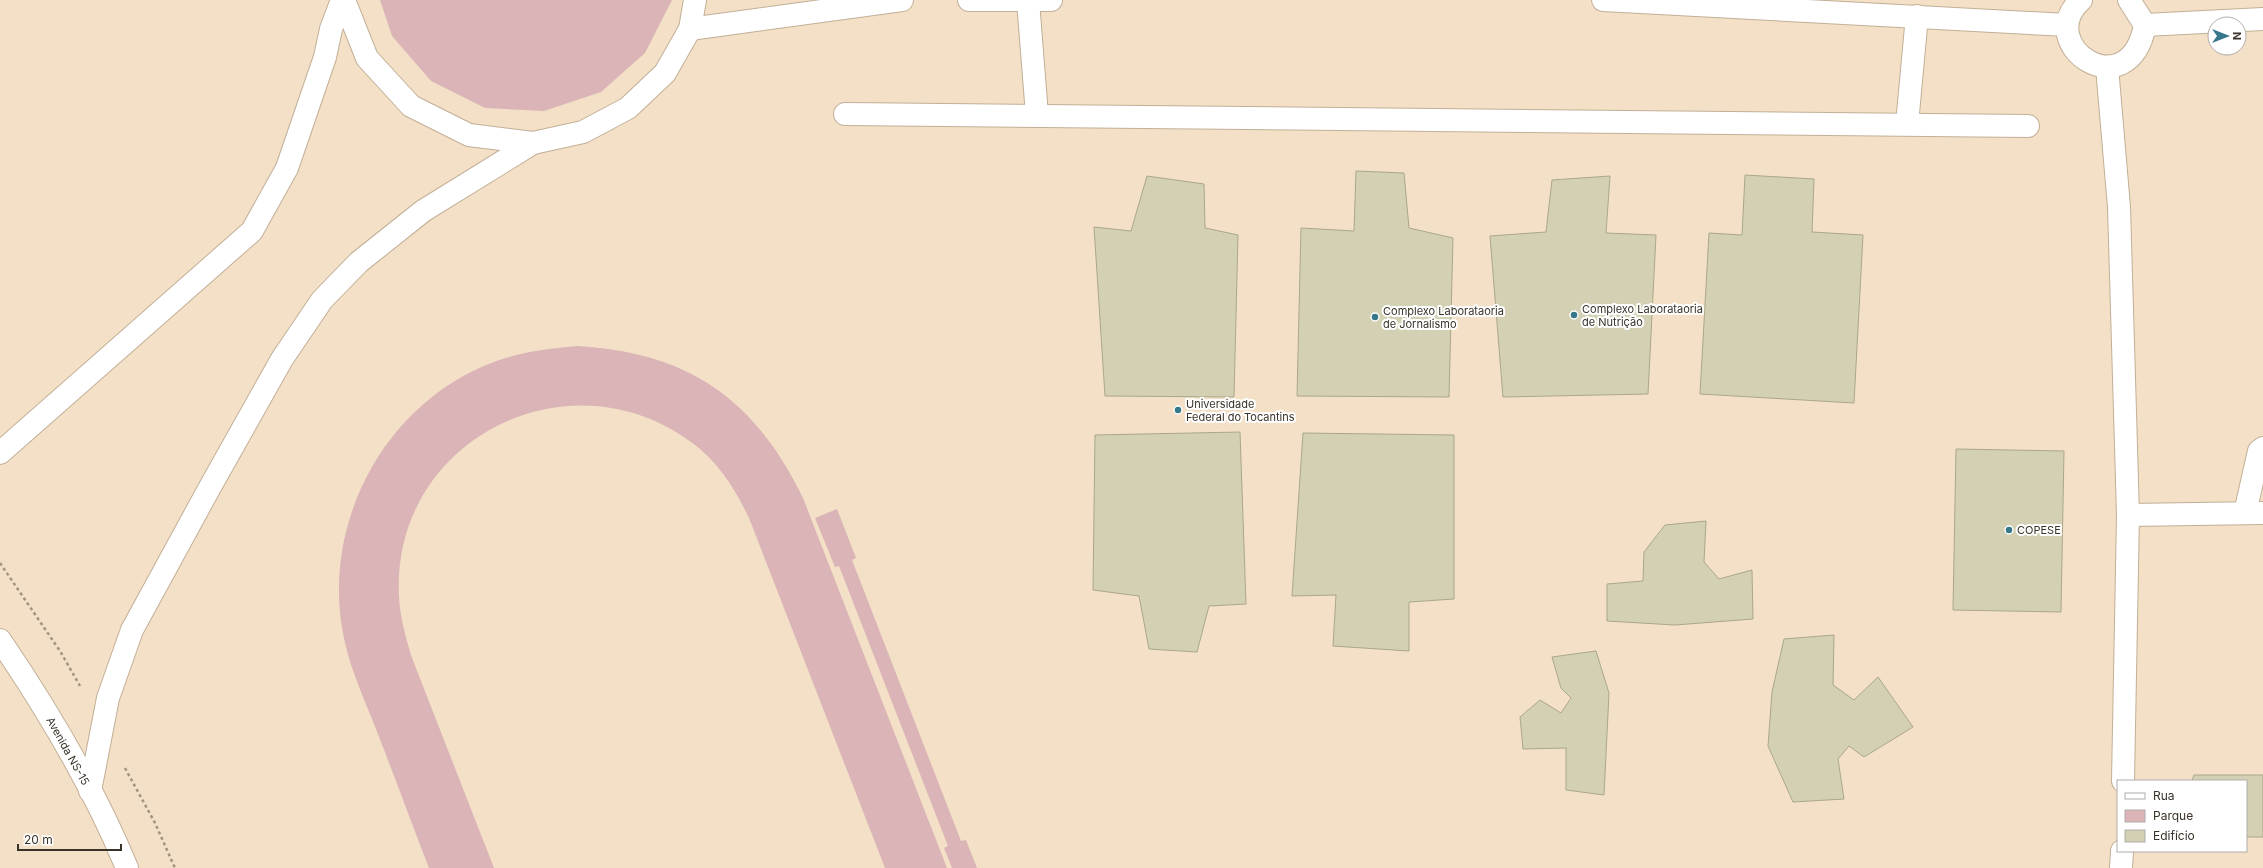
<svg xmlns="http://www.w3.org/2000/svg" width="2263" height="868" font-family="Inter,sans-serif">
	<style>
		.green { fill: #dab4b6 }
		.building { fill: #d3d0b3; stroke: #aaa78b }
		.lines { fill: none; stroke-linecap: round; stroke-linejoin: round }
		.minor-casing { stroke: #c2af97; stroke-width: 24 }
		.major-casing { stroke: #c2af97; stroke-width: 24 }
		.path { stroke: #a19481; stroke-width: 2.5; stroke-dasharray: 3 3; stroke-linecap: butt }
		.minor { stroke: #fff; stroke-width: 22 }
		.major { stroke: #fff; stroke-width: 22 }
		.poi-dot { fill: #36788a; stroke: #fff; stroke-width: 1.5 }
		.labels { text-anchor: middle; stroke-width: 4; stroke-linejoin: round; paint-order: stroke }
		.poi-label { font-size: 11px; fill: #393228; stroke: #fff; text-anchor: start }
		.street-label { font-size: 11px; fill: #393228; stroke: #fff }
	</style>
	<rect width="100%" height="100%" fill="#f3e0c7"/>
	<g class="green">
		<path d="M380,0H672L645,53L601,92L544,111L485,108L431,81L392,36Z"/>
		<path d="M578,346C689,353 754,398 803,498L947,868H885L749,518C735,489 718,461 691,442C567,351 391,441 399,596C400,618 406,638 412,658L494,868H429C411,822 394,775 376,729C365,701 352,673 345,643C320,536 374,420 473,371C506,354 541,349 578,346Z"/>
		<path d="M837,509L856,558L852,560L961,841L966,840L977,868H952L944,848L948,846L839,566L835,567L815,518Z"/>
	</g>
	<g class="building">
		<path d="M1356,171L1404,173L1409,228L1453,238L1449,397L1297,396L1301,228L1354,231Z"/>
		<path d="M1745,175L1814,179L1812,232L1863,235L1854,403L1700,394L1709,233L1742,235Z"/>
		<path d="M1147,176L1204,184L1205,228L1238,235L1234,397L1105,396L1094,227L1131,231Z"/>
		<path d="M1610,176L1606,233L1656,235L1648,394L1503,397L1490,236L1546,232L1552,180Z"/>
		<path d="M1240,432L1246,604L1209,606L1197,652L1149,649L1139,596L1093,590L1095,435Z"/>
		<path d="M1303,433L1454,435V599L1409,602V651L1333,646L1336,595L1292,596Z"/>
		<path d="M1956,449L2064,451L2061,612L1953,610Z"/>
		<path d="M1706,521L1704,562L1719,579L1752,570L1753,619L1675,625L1607,621V584L1643,581L1644,552L1665,525Z"/>
		<path d="M1834,635L1833,685L1854,700L1878,677L1913,727L1864,757L1849,746L1838,759L1844,799L1793,802L1768,746L1772,692L1784,639Z"/>
		<path d="M1596,651L1609,693L1604,795L1566,790V748L1523,749L1520,717L1540,700L1561,713L1571,698L1561,688L1552,657Z"/>
		<path d="M2194,775H2263V837H2246V781H2192Z"/>
	</g>
	<g class="lines">
		<defs>
			<g id="minor">
				<path d="M344,0L367,58L411,106L469,135L533,143L583,132L628,108L665,73L690,29L695,0"/>
				<path d="M969,0H1051"/>
				<path d="M1603,0L2067,25"/>
				<path d="M2081,0C2032,45 2129,110 2145,25L2129,0"/>
				<path d="M1028,1L1037,115"/>
				<path d="M2145,25L2263,19"/>
				<path d="M690,29L902,0"/>
				<path d="M2107,67L2119,207L2128,515L2123,781"/>
				<path d="M845,114L2028,126"/>
				<path d="M1907,124L1917,16"/>
				<path d="M0,453L252,231L287,168L325,57L331,29L342,0"/>
				<path d="M2245,513L2259,451L2263,448"/>
				<path d="M2128,515L2263,513"/>
				<path d="M90,791L108,698L132,630L210,487L282,359L322,300L359,262L423,211L533,143"/>
				<path d="M2121,868L2122,851"/>
			</g>
			<path id="major" d="M0,640C49,712 94,788 127,868"/>
		</defs>
		<use href="#minor" class="minor-casing"/>
		<use href="#major" class="major-casing"/>
		<g class="path">
			<path d="M0,563L60,651L80,686"/>
			<path d="M125,768L155,823L175,868"/>
		</g>
		<use href="#minor" class="minor"/>
		<use href="#major" class="major"/>
	</g>
	<g class="poi-dot">
		<circle cx="1574" cy="315" r="4"/>
		<circle cx="1375" cy="317" r="4"/>
		<circle cx="1178" cy="410" r="4"/>
		<circle cx="2009" cy="530" r="4"/>
	</g>
	<g class="labels">
		<g class="poi-label">
			<text x="1582" y="313">Complexo Laborataoria<tspan x="1582" dy="13">de Nutrição</tspan></text>
			<text x="1383" y="315">Complexo Laborataoria<tspan x="1383" dy="13">de Jornalismo</tspan></text>
			<text x="1186" y="408">Universidade<tspan x="1186" dy="13">Federal do Tocantins</tspan></text>
			<text x="2017" y="534">COPESE</text>
		</g>
		<g class="street-label">
			<text transform="translate(68 751) rotate(61)" y="4">Avenida NS-15</text>
		</g>
	</g>
	<rect x="2117" y="780" width="130" height="72" fill="#ffffff" stroke="#b0ada9"/>
	<rect x="2125" y="793" width="20" height="6" fill="#ffffff" stroke="#b0ada9"/>
	<text x="2153" y="800" font-size="12" fill="#393228">Rua</text>
	<rect x="2125" y="810" width="20" height="12" fill="#dab4b6" stroke="#b0ada9"/>
	<text x="2153" y="820" font-size="12" fill="#393228">Parque</text>
	<rect x="2125" y="830" width="20" height="12" fill="#d3d0b3" stroke="#b0ada9"/>
	<text x="2153" y="840" font-size="12" fill="#393228">Edifício</text>
	<g transform="translate(2227 36) rotate(90)"><circle r="19" fill="#ffffff" stroke="#b0ada9"/>
	<path d="M0-3L7 15L0 10L-7 15Z" fill="#36788a"/>
	<text y="-6" font-size="11" font-weight="bold" text-anchor="middle" fill="#393228">N</text>
	</g>
	<path d="M18 844v6h103v-6" fill="none" stroke="#393228" stroke-width="2"/>
	<text x="24" y="844" font-size="12" fill="#393228" stroke="#ffffff" stroke-width="3" paint-order="stroke">20 m</text>
</svg>
